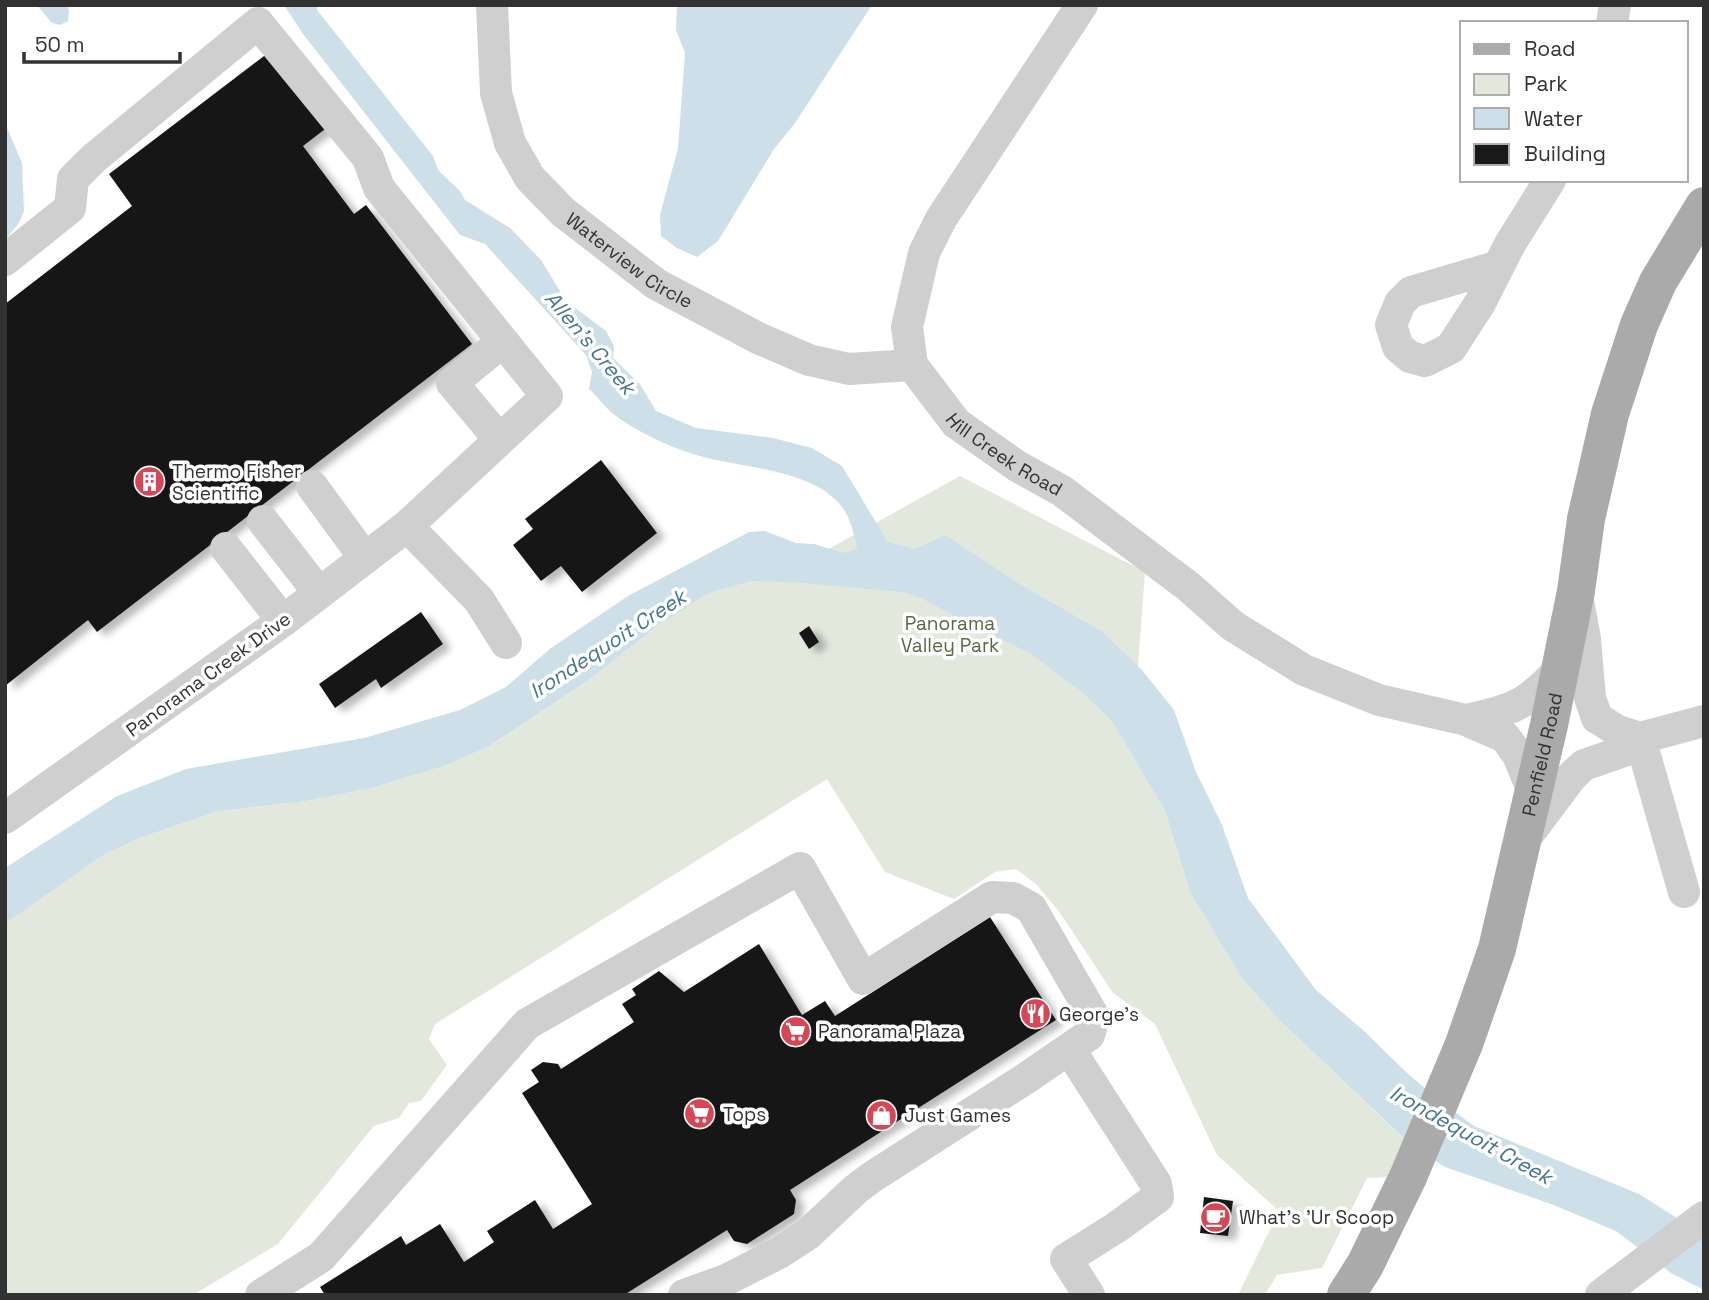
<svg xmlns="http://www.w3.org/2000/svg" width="1709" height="1300" font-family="'Space Grotesk',sans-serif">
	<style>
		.green { fill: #e2e8dc }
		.water { fill: #cddfe9 }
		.building { fill: #191919; filter: url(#shadow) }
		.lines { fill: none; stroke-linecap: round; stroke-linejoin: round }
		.minor { stroke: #cfcfcf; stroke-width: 32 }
		.major { stroke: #aaa; stroke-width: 38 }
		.labels { text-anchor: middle; stroke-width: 7; stroke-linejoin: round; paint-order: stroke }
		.street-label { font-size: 19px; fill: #323232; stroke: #fff }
		.poi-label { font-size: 19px; fill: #323232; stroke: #fff; text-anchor: start }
		.park-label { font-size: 19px; fill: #576b42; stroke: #fff }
		.water-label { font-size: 21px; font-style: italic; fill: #46758f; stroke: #fff }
	</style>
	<defs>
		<filter id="shadow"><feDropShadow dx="8" dy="4.5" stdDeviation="3.5" flood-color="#0004"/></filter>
	</defs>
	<rect width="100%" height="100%" fill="#fff"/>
	<path class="green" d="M960,476L1145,572L1137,679L1094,704L1113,723L1165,811L1190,892L1241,977L1280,1021L1405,1140L1387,1177L1367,1178L1322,1268L1277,1275L1265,1295H1238L1279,1211L1217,1155L1155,1024L1113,993L1061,914L1036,884L1016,869L995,872L954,899L885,872L827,779L435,1024L429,1039L447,1065L421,1101L409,1103L399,1118L374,1126L278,1244L193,1295H5V924L102,856L137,839L218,811L307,801L372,788L444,766L488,747L590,679L660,624L709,593L753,581H771Z"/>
	<g class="water">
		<path d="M37,5H67L69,10L68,21L60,25L52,23Z"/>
		<path d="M284,5H317V10L433,156L438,170L460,191L465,200L510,228L541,260L566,301L606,331L614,346L613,358L640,384L656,411L696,428L773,438L812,448L842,466L888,542L915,549L945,535L1018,583L1101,631L1142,670L1174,710L1196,772L1222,825L1248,898L1316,990L1364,1031L1406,1072L1435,1097L1474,1126L1639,1194L1704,1235V1290L1671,1273L1616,1231L1551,1204L1445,1167L1414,1148L1280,1021L1241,977L1190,892L1165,811L1113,723L1082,692L1030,653L975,627L923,599L903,592L803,583L753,581L709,593L660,624L590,679L488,747L444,766L372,788L307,801L218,811L137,839L102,856L5,924V868L117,796L186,769L364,738L460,710L506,687L551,648L628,596L749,532L765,531L796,543L814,544L844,553L857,549C854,532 849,512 836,500C802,467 736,468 693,454C666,445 639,433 616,416C606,409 598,397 589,389L592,372L586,355L485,244L460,235L303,34Z"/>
		<path d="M677,5H872L795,123L774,149L718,241L697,257L677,248L661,236L660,215L678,148L685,53L676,30Z"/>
		<path d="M5,123L22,163L24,211L19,223L5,240Z"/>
	</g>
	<g class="building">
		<path d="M268,53L329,126L303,146L354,214L366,205L472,344L97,632L88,620L5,686V304L132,206L109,174Z"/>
		<path d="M601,460L657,533L582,592L561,566L541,581L513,545L533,529L525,519Z"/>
		<path d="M421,612L443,644L381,688L376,679L335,708L319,684Z"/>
		<path d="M809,626L819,642L809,649L799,633Z"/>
		<path d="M990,917L1056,1020L790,1190L796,1200L794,1214L747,1244L734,1241L727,1230L624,1295H325L320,1287L401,1236L406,1245L440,1224L464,1262L494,1242L487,1231L535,1200L553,1229L592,1204L522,1093L539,1082L531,1070L543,1062L558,1064L561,1069L634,1022L622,1004L636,995L632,989L659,971L684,992L759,944L802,1015L825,1001L835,1016Z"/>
		<path d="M1204,1197L1233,1201L1228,1236L1200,1233Z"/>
	</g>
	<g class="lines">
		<g class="minor">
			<path id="s1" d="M492,5L496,93L510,143L530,178L563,212L656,284L760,339L809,360L849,369L912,365"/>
			<path id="s2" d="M1082,5L941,219L924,253L907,327L912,365L956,423L1017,466L1062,491L1189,587L1233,626L1304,670L1379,700L1466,720L1505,737L1518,755L1534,794"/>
			<path d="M1612,23L1615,5"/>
			<path d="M5,260L70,208L73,179L93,159L258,23L368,158L379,188L547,396L407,526L283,621L5,818"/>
			<path d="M1499,266L1411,292L1400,303L1391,325L1398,347L1410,357L1425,361L1451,348L1480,303L1510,244L1550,180"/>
			<path d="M499,439L452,383L502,342"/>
			<path d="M312,486L364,557"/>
			<path d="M263,521L319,593"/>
			<path d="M407,526L479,600L506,643"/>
			<path d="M226,548L283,621"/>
			<path d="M1578,601L1585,639L1590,698L1597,718L1618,731L1640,738"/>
			<path d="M1466,720C1514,709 1526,706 1561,668"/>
			<path d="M1640,738L1684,892"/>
			<path d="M1530,832L1572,776L1584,765L1627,750L1640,738L1704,721"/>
			<path d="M1070,1050L1156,1184L1158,1197L1117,1227L1066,1259L1089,1295"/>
			<path d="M261,1295L321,1257L527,1024L800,868L863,979L992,897L1013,898L1031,908L1094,1017L1089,1035L1025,1079L872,1177L856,1189L808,1234L779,1253L726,1280L684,1295"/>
			<path d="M1601,1295L1704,1217"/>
		</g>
		<path class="major" id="s3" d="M1346,1295L1365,1265L1408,1177L1464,1044L1497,949L1549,725L1576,591L1586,519L1610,414L1639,325L1658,282L1704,206"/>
	</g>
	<defs>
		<symbol id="building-disc" viewBox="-11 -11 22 22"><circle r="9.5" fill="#d84654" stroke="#fff"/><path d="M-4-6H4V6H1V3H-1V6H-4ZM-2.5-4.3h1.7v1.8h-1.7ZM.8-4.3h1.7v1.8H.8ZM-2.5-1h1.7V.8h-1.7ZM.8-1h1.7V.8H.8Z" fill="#fff"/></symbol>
		<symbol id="restaurant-disc" viewBox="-11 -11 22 22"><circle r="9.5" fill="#d84654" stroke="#fff"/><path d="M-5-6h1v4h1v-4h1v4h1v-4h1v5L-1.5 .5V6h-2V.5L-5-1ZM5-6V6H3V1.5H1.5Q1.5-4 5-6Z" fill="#fff"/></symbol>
		<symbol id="supermarket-disc" viewBox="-11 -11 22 22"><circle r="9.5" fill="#d84654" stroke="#fff"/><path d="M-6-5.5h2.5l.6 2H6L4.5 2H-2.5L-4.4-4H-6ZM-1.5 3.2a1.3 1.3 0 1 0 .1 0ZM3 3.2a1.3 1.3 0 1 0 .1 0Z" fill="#fff"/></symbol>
		<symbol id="shop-disc" viewBox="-11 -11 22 22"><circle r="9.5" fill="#d84654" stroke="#fff"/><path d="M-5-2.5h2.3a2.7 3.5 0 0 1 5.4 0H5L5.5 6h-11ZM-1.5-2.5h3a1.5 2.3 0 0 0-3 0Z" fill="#fff"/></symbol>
		<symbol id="cafe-disc" viewBox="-11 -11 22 22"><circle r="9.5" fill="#d84654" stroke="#fff"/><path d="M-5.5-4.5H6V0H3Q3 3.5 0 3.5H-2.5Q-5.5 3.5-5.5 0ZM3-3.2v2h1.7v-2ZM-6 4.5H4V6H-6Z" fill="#fff"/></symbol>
	</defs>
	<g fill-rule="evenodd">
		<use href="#building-disc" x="132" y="464" width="35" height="35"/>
		<use href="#restaurant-disc" x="1018" y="996" width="35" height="35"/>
		<use href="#supermarket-disc" x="778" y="1014" width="35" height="35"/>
		<use href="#supermarket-disc" x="682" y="1096" width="35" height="35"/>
		<use href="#shop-disc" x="864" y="1098" width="35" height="35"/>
		<use href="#cafe-disc" x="1198" y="1200" width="35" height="35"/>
	</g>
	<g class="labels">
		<g class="street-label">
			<text dy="7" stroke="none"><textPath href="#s1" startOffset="310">Waterview Circle</textPath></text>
			<text dy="7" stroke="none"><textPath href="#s2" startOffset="539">Hill Creek Road</textPath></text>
			<text transform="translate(208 674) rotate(-36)" y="7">Panorama Creek Drive</text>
			<text dy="7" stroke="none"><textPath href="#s3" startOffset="578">Penfield Road</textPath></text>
		</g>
		<g class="poi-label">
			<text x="172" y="478">Thermo Fisher<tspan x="172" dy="22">Scientific</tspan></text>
			<text x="1059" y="1021">George's</text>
			<text x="818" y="1038">Panorama Plaza</text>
			<text x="723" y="1121">Tops</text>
			<text x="904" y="1122">Just Games</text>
			<text x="1239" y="1224">What's 'Ur Scoop</text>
		</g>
		<g class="park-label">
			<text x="950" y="630">Panorama<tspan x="950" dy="22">Valley Park</tspan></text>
		</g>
		<g class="water-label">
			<text transform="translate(590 343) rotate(50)" y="7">Allen's Creek</text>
			<text transform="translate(608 644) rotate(-33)" y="7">Irondequoit Creek</text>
			<text transform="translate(1471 1135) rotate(29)" y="7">Irondequoit Creek</text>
		</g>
	</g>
	<rect width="1709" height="1300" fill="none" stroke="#323232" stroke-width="14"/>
	<rect x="1460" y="21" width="228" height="161" fill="#ffffff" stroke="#adadad" stroke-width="2"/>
	<rect x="1474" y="44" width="35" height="10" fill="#aaaaaa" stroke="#adadad" stroke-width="2"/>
	<text x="1524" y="56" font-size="21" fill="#323232">Road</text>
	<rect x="1474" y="74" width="35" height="21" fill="#e2e8dc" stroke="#adadad" stroke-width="2"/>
	<text x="1524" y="91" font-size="21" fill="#323232">Park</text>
	<rect x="1474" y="108" width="35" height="21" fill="#cddfe9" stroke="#adadad" stroke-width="2"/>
	<text x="1524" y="126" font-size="21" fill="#323232">Water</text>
	<rect x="1474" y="144" width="35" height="21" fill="#191919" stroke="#adadad" stroke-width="2"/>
	<text x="1524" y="161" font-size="21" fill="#323232">Building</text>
	<path d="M24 52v10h156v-10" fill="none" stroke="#323232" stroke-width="3.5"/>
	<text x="35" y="52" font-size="21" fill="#323232" stroke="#ffffff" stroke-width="5" paint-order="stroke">50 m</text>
</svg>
